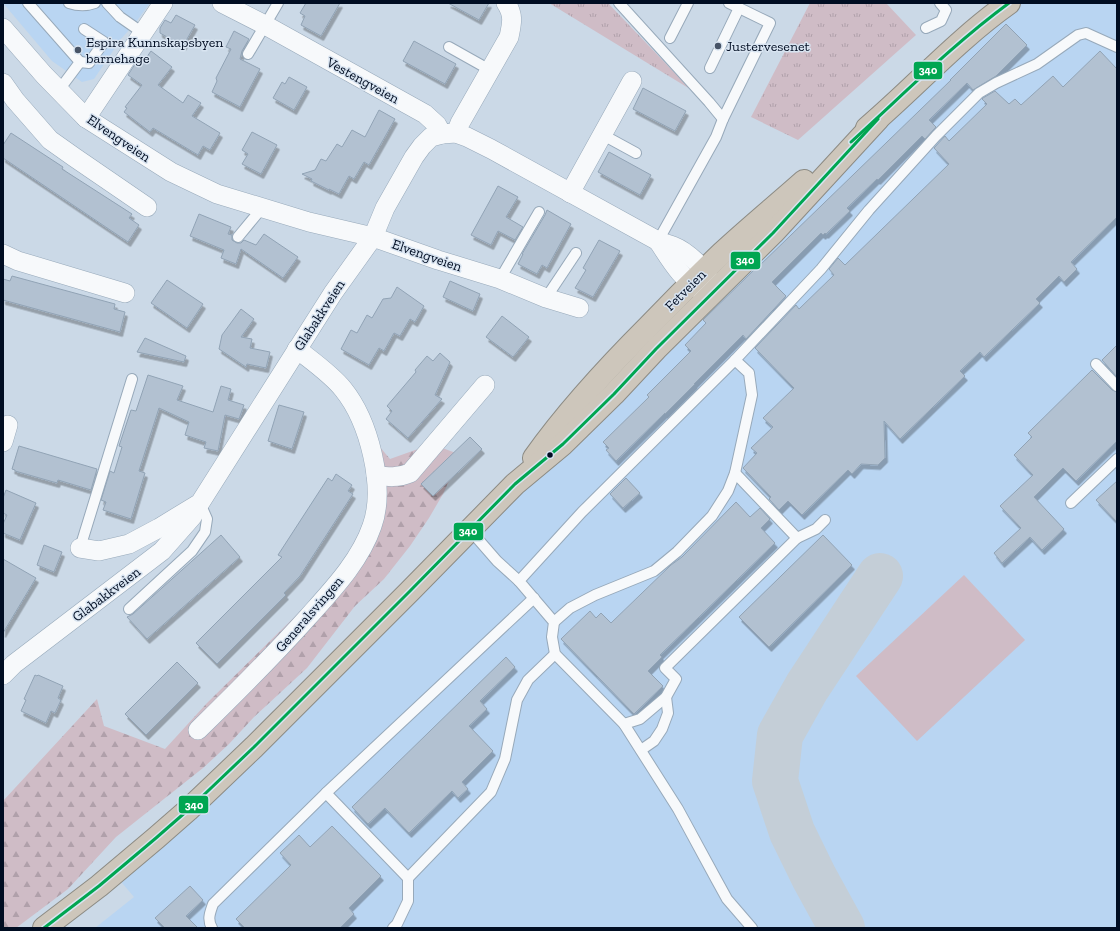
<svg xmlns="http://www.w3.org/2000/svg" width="1120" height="931" font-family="'Zilla Slab',serif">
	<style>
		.built { fill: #b9d5f2 }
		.grass { fill: url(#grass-tufts) }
		.forest { fill: url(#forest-firs) }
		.pitch { fill: #cfbcc6 }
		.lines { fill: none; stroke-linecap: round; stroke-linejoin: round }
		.taxiway { stroke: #c4ced7; stroke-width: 46 }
		.building { fill: #b2c1d1; stroke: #91a3b5; filter: url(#shadow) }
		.lane-casing { stroke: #97a9ba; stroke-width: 12 }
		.street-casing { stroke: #97a9ba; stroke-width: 20 }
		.highway-casing { stroke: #8c8b84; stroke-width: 24 }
		.lane { stroke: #f7f9fb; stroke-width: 10 }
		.street { stroke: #f7f9fb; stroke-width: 19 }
		.highway { stroke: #cdc6bb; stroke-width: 22 }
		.bus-1-casing { stroke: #d8e4f1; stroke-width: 6 }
		.bus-1 { stroke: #00a651; stroke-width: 3 }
		.poi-dot { fill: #475467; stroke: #d8e4f1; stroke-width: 1.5 }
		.bus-dot { fill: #000d22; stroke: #d8e4f1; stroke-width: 1.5 }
		.labels { text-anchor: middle; stroke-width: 3; stroke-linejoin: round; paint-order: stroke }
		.poi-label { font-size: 14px; fill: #000d22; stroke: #d8e4f1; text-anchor: start }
		.street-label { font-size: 14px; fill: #000d22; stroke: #d8e4f1 }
		.line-badge { stroke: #d8e4f1; stroke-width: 1.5 }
		.badge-label { font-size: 11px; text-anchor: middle; font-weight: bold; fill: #fff }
	</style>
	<defs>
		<pattern id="grass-tufts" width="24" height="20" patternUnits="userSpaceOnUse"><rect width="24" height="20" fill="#cfbcc6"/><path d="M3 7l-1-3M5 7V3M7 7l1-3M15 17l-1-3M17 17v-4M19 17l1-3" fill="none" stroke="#b0a0aa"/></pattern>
		<pattern id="forest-firs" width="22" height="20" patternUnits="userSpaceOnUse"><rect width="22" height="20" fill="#cfbcc6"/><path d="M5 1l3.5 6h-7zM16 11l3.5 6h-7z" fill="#b0a0aa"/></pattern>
		<filter id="shadow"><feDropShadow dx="2.5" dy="4.5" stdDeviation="0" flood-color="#0004"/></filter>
	</defs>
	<rect width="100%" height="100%" fill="#cbd9e7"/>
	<g class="built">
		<path d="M3,3H150L136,22L121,39L94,79L82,82L52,61Z"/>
		<path d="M1013,3H1117V928H95L134,897L117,877L592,408Z"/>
	</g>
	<g class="grass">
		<path d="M549,3H608L690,89Z"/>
		<path d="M810,3H886L916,35L798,140L751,117Z"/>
	</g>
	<path class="forest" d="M369,434L390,459L432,444L461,455L443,494L429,518L410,546L384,579L355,606L307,668L254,717L229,744L203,768L116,837L68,889L16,928H3V801L97,699L104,726L165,749L207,703L336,576L384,486Z"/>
	<path class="pitch" d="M964,575L1025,640L917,741L856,676Z"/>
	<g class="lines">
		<path class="taxiway" d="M842,928L814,877L792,832L775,781L780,735L807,687L880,576"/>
	</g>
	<g class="building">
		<path d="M306,3H340L321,36L301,25L305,16L300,13Z"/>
		<path d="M448,3H489L479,20Z"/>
		<path d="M176,15L195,25L183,46L160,33V28L165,20L171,23Z"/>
		<path d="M1006,24L1027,45L996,76L973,90L967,83L929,120L936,127L925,139L922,136L878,180L877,179L847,208L850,211L826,234L825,233L823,235L821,233L772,282L786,296L746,339L743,335L694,384H695L665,414V413L616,461L606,450L609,448L603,442L649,397L647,395L691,351L685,345L706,323L703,320L757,267H758L951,80H950Z"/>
		<path d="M234,31L249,39L242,51L240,59L260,69L240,107L212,92L217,81L216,78L231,49L226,47Z"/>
		<path d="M414,41L456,64L445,84L403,61Z"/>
		<path d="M151,51L172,67L158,85L183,103L188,95L201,103L192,116L220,133L210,150L203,146L198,155L153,128L150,132L124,112L127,108L125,107L142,85L128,75L137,61L142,64Z"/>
		<path d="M1100,51L1117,69V217L1071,262L1077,269L1064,282L1059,276L1036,299L1040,303L984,357L980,352L960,371L965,376L900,439L884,421L885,458L878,465L861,464L852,474L848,470L802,515L788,501L779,510L769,499L771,497L743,468L757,453L751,448L773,427L763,418L794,388L755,348L796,305L799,309L834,275L829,269L838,258L845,265L949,164L934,148L945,136L949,141L987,104L982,99L983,98L995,91L1009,104L1015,99L1021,105L1053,76L1063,87Z"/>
		<path d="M289,77L307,87L294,110L273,98L282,82L285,84Z"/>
		<path d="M643,88L686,111L675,131L633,109Z"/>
		<path d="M379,110L395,119L369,165L364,162L354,179L349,176L339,194L329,189V190L311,181L312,179L302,174L315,170L321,159L326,161L337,144L342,147L352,130L365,137Z"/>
		<path d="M252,132L277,145L261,174L242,164L248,154L242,150Z"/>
		<path d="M11,133L63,167L62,169L132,214L129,218L139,225L128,242L3,158V145Z"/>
		<path d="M609,152L651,175L640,195L598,172Z"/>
		<path d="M498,186L518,197L506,217L523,227L515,240L498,231L491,245L471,235Z"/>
		<path d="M547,210L571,224L547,268L542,265L537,274L518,264L523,254H522L545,215Z"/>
		<path d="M199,214L231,227L228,234L232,235V240L237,243H241L244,240L256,245L264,234L298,257L283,278L241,249L236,264L221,258L224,250L190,236Z"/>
		<path d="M599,240L620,251L593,297L575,288L586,270L583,268Z"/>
		<path d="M12,276L115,304L114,309L125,312L120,332L3,300V279L10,281Z"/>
		<path d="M167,280L203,304L187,328L151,303Z"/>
		<path d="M450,281L480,294L473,311L443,297Z"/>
		<path d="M397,287L424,306L415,322L410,319L400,336L394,333L384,351L379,348L369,365L341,349L351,330L357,333L367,315L372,318L383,299L391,298Z"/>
		<path d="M241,309L254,319L241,337L252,339L250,348L270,352L266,368L247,364L246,367L219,349L222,335Z"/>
		<path d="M502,316L529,337L513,357L486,337Z"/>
		<path d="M145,338L186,356L184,362L137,352Z"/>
		<path d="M1117,345V377L1102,360Z"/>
		<path d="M440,353L450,362L435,395L442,399L408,438L386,419L392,411L387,406L416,372L415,370L427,356L433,361Z"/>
		<path d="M1092,370L1112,390L1117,392V441L1076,481L1063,468L1034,497L1064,529L1042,550L1030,537L1002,563L994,553L1021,528L1000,506L1033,475L1014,455L1032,437L1028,433Z"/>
		<path d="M148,375L183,386L177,400L213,412L221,386L231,389L228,400L244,405L239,419L225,415L218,451L204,448L206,442L185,435L189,422L159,408L139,471L145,473L131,519L103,510L106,502L101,500L110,471L114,473L122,447L119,446L131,410L136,411Z"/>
		<path d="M279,405L304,412L292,449L268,441Z"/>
		<path d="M470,437L482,449L433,496L421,484Z"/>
		<path d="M19,446L97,469L91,490L58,480L57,483L15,471V470L12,469Z"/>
		<path d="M336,474L352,485L348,491L353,494L300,576L284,593L286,595L217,664L196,643L282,557L278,555L328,478L332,481Z"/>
		<path d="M626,478L640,493L623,508L610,494Z"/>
		<path d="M1117,481V522L1096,500Z"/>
		<path d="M6,490L36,503L20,540L3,533V524L7,515L3,513V498Z"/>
		<path d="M736,502L750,517L760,508L770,519L761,528L775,543L660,655L662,657L648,671L663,686L634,714L561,639L590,611L596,618L601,613L611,623L671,565L682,557Z"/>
		<path d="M221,535L240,557L147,639L127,617L133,614Z"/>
		<path d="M823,535L852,565L769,647L739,617Z"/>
		<path d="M44,545L62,552L54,572L37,565Z"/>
		<path d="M3,559L36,578L3,633Z"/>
		<path d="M506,657L515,667L480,701L487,709L469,726L493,751L462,782L468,789L458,798L452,791L409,833L385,808L368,824L352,807Z"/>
		<path d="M177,662L198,683L146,735L125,714Z"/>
		<path d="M35,675L37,676L38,675L63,686L58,698L61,700L55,713L51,711L46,723L21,711L26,700L24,699Z"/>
		<path d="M332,826L381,876L349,908L354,914L340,928H245L236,919L291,865L280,853L299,835L310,847Z"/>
		<path d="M190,886L203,900L186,916L198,928H165L155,918Z"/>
	</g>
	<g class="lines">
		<defs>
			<g id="lane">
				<path d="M28,3L80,62L59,90"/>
				<path d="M69,3C78,6 87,6 95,3"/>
				<path d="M107,3L120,17L143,33"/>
				<path d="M619,3L709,102L723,119"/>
				<path d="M926,28L941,21L946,10L940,3"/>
				<path d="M670,38L688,3"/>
				<path d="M449,47L490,70"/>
				<path d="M248,54L278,3"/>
				<path d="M80,62L89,63L104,42L84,29"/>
				<path d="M710,68L739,8"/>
				<path d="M603,135L636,153"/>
				<path d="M238,237L262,208"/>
				<path d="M658,241L716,137L723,119L770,23L729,3"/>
				<path d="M500,279L539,212"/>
				<path d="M546,298L576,253"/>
				<path d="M1096,364L1117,386"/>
				<path d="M1071,503L1117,459"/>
				<path d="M470,530L497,561L519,581"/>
				<path d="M797,538L816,529L825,520"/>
				<path d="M80,548L132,379"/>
				<path d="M129,609L192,551L205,532L207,519L200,503"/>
				<path d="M554,622L570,608L595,595L654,571L677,552L712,516L728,491L735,473L752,395L749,373L735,360"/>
				<path d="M624,724L640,719L666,697L676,679L665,668L797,538L735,473"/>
				<path d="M641,750L654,741L662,729L668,713L666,697"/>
				<path d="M326,793L408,878V901L397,924L393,928"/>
				<path d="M408,878L491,792L505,759L517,700L528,680L555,654"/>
				<path d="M212,928C207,919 210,913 213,904L326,793L534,598"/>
				<path d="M752,928L727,899L716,879L678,809L624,724L555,654L552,637L554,622L519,581L582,512L735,360L821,269L869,210L936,136L979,93L996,83L1037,64L1078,35L1086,33L1117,47"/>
			</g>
			<g id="street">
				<path d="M222,3L265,25L425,114L437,125L442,134L456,133L467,137L491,149L658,241C663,243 668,244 673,246C686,251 707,269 710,283"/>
				<path d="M3,28L44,75L86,118L171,172L217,194L309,222L373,237L438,260L500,279L546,298L579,308"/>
				<path d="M3,83L15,100L50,140L74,157L147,207"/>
				<path d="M86,118L163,3"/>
				<path d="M456,133L460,123L509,37C512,23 514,15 506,3"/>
				<path d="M570,193L632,81"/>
				<path d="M658,241C670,259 682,281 703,291"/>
				<path d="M3,254L18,261L125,293"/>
				<path d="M3,442L8,425"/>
				<path d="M376,475C388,477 398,478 410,473L485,385"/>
				<path d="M80,548L99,551L129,544L159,528L200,503L333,293L373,237L385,208L414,157L422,146L431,137L442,134"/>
				<path d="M3,675L14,664L162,551L192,517L195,511"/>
				<path d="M198,730C236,693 273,656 308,617C332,590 360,561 372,526C386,487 369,421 343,389C331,374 312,361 297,349"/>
			</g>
			<g id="highway">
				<path d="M867,128C915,87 957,40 1009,3"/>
				<path d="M534,458C568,410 608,367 649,326C673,301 697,277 722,253C749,228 777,205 804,181"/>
				<path d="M44,928L99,886L156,838L188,810L254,747L410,591L515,484L563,444L614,394L656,349L773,233L878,119"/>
			</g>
		</defs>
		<use href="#lane" class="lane-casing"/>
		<use href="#street" class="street-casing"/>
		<use href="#highway" class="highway-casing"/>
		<use href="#lane" class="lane"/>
		<use href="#street" class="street"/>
		<use href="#highway" class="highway"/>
		<defs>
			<g id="bus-1">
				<path d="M851,142C903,95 952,45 1009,3"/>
				<path d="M44,928L99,886L156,838L188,810L254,747L410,591L515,484L563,444L614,394L656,349L773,233L878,119"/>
			</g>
		</defs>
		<use href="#bus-1" class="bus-1-casing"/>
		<use href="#bus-1" class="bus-1"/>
	</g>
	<g class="poi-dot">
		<circle cx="718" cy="46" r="4"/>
		<circle cx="78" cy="50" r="4"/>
	</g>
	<circle class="bus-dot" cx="550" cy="455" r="3.5"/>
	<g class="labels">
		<g class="poi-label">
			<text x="86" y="47">Espira Kunnskapsbyen<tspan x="86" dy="16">barnehage</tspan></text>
			<text x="726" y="51">Justervesenet</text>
		</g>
		<g class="street-label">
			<text transform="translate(363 80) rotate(29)" y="5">Vestengveien</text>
			<text transform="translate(119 138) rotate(34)" y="5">Elvengveien</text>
			<text transform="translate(427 255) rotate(19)" y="5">Elvengveien</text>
			<text transform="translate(685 290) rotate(-45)" y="5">Fetveien</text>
			<text transform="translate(319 315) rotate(-57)" y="5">Glabakkveien</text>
			<text transform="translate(106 594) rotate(-37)" y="5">Glabakkveien</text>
			<text transform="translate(309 614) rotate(-49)" y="5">Generalsvingen</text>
		</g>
	</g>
	<g class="line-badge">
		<rect x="913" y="61" width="30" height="19" rx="4" fill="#00a651"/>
		<rect x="730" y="251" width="31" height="19" rx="4" fill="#00a651"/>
		<rect x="453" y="522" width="31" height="19" rx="4" fill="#00a651"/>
		<rect x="178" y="795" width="31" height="19" rx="4" fill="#00a651"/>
	</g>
	<g class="badge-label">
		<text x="928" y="74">340</text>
		<text x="745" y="264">340</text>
		<text x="468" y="535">340</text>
		<text x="194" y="809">340</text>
	</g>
	<rect width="1120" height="931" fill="none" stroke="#000d22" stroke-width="8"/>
</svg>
